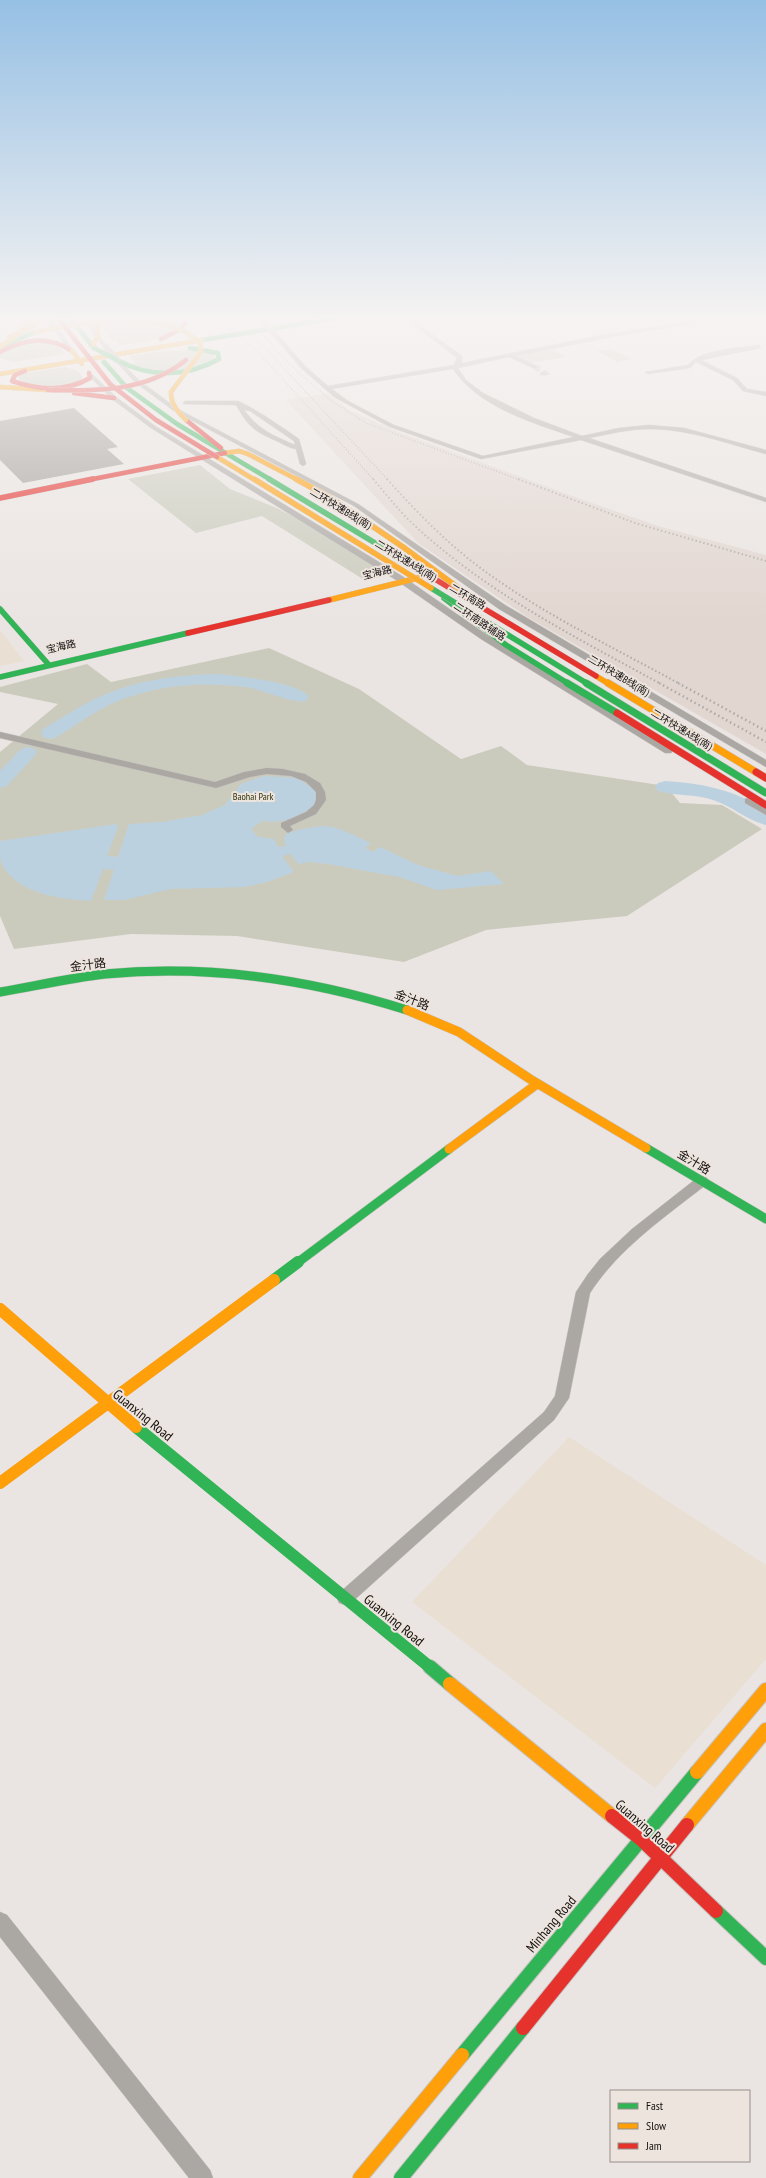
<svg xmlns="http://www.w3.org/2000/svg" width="766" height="2178" font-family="'PT Sans Narrow','Noto Sans SC',sans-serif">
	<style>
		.commercial { fill: #e9dfd3 }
		.built { fill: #e2d6d0 }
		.green { fill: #cbcbbd }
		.water { fill: #bcd1df }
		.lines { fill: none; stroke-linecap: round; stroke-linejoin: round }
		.stream { stroke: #bcd1df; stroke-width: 2 }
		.river { fill: #bcd1df; fill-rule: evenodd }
		.building { fill: #a19d9a }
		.street-tunnel { stroke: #cac5c2; stroke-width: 6; stroke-dasharray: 6 3; stroke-linecap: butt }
		.street-casing { stroke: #c7c3c1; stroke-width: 1 }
		.fast-far5-casing { stroke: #c7c3c1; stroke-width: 5 }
		.fast-far4-casing { stroke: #c7c3c1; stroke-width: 6 }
		.fast-far3-casing { stroke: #c7c3c1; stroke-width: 8 }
		.fast-far2-casing { stroke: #c7c3c1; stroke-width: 10 }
		.fast-far1-casing { stroke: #c7c3c1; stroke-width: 12 }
		.fast-casing { stroke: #c7c3c1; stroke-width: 16 }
		.slow-far5-casing { stroke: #c7c3c1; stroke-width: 5 }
		.slow-far4-casing { stroke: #c7c3c1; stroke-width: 6 }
		.slow-far3-casing { stroke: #c7c3c1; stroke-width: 8 }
		.slow-far2-casing { stroke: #c7c3c1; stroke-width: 10 }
		.slow-far1-casing { stroke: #c7c3c1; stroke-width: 12 }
		.slow-casing { stroke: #c7c3c1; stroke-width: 16 }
		.jam-far3-casing { stroke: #c7c3c1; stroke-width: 5 }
		.jam-far2-casing { stroke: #c7c3c1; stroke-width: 6 }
		.jam-far1-casing { stroke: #c7c3c1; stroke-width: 8 }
		.jam-casing { stroke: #c7c3c1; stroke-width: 16 }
		.street { fill: #aba8a4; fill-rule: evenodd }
		.fast-far5 { stroke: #30b455; stroke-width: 4.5 }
		.fast-far4 { stroke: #30b455; stroke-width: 5.5 }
		.fast-far3 { stroke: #30b455; stroke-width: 7 }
		.fast-far2 { stroke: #30b455; stroke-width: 9 }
		.fast-far1 { stroke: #30b455; stroke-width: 12 }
		.fast { stroke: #30b455; stroke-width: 14 }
		.slow-far5 { stroke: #ff9f0a; stroke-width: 4.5 }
		.slow-far4 { stroke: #ff9f0a; stroke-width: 5.5 }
		.slow-far3 { stroke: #ff9f0a; stroke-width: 7 }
		.slow-far2 { stroke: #ff9f0a; stroke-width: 9 }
		.slow-far1 { stroke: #ff9f0a; stroke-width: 12 }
		.slow { stroke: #ff9f0a; stroke-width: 14 }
		.jam-far3 { stroke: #e5322d; stroke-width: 4.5 }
		.jam-far2 { stroke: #e5322d; stroke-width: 5.5 }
		.jam-far1 { stroke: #e5322d; stroke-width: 7 }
		.jam { stroke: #e5322d; stroke-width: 14 }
		.rail-far2 { stroke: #aeaba8; stroke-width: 1.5; stroke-dasharray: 1 2; stroke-linecap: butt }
		.rail-far1 { stroke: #aeaba8; stroke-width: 2; stroke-dasharray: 1.5 2.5; stroke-linecap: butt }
		.rail { stroke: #aeaba8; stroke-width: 2.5; stroke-dasharray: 1.5 3; stroke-linecap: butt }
		.street-bridge-casing { stroke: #c7c3c1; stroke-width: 6; stroke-linecap: butt }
		.fast-bridge-far2-casing { stroke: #c7c3c1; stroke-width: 5; stroke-linecap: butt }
		.fast-bridge-far1-casing { stroke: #c7c3c1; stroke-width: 6; stroke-linecap: butt }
		.fast-bridge-casing { stroke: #c7c3c1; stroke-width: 8; stroke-linecap: butt }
		.slow-bridge-far1-casing { stroke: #c7c3c1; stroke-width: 5; stroke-linecap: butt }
		.slow-bridge-casing { stroke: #c7c3c1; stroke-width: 6; stroke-linecap: butt }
		.jam-bridge-casing { stroke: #c7c3c1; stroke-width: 5; stroke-linecap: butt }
		.street-bridge { stroke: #aba8a4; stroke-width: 6 }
		.fast-bridge-far2 { stroke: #30b455; stroke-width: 4.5 }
		.fast-bridge-far1 { stroke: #30b455; stroke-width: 5.5 }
		.fast-bridge { stroke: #30b455; stroke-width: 7 }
		.slow-bridge-far1 { stroke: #ff9f0a; stroke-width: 4.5 }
		.slow-bridge { stroke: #ff9f0a; stroke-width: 5.5 }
		.jam-bridge { stroke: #e5322d; stroke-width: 4.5 }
		.labels { text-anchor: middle; stroke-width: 4; stroke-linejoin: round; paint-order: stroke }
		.far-street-label { font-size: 10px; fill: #120f0d; stroke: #eee4de }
		.far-park-label { font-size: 10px; fill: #2f340b; stroke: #eee4de }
		.street-label { font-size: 12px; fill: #120f0d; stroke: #eee4de }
		.near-street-label { font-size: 14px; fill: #120f0d; stroke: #eee4de }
	</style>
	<rect width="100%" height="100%" fill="#eae5e2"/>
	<g class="commercial">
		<path d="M0,630L24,661L0,666Z"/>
		<path d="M569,1437L766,1565V1659L655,1788L412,1602Z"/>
	</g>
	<path class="built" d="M328,394L349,410L399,432L586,501L658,526L766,555V754L529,618L418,543L286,400Z"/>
	<g class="green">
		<path d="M123,318H177L180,322C171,340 138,343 120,345L117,341H112L103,329L106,325Z"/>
		<path d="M43,340L57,344L65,354L13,362L0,358V355L14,346Z"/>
		<path d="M552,349L566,357L529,363L515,356Z"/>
		<path d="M611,349L632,359L617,362L597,351Z"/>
		<path d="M190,350L209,352L214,355V358C200,371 146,376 130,364L135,363L129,356L153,352Z"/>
		<path d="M65,367L78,371L82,376V380C73,387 22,390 18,377L26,373Z"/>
		<path d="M200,465L230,489L279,509L336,540L387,575L366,581L262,516L196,533L128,479Z"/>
		<path d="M269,648L359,689L461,759L501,746L527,765L666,786L680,803L722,805L762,829L627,916L486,930L404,962L237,936L131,934L14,949L0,916V752L58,704L0,692V687L87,664L111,682Z"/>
	</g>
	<path class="water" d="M264,776L298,778L316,791C321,817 281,824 262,821L251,829L258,837L274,839L278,847L286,846L284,839L287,833C330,821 332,825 371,843L365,848L373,852L380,847L418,865L457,876L491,871L504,884L437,890L399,877L328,864L309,862L299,864L290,854L282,856L294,872L267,882L244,887L171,889L124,900H104L114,870L103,869L91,901C61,899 15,894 1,862C0,857 0,847 0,841L117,824L118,827L107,856L118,857L129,824L162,822L202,815L225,805L241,784Z"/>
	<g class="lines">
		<path class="stream" d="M392,323L400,320"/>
		<g class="river">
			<path d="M218,674C236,676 299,682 309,697L306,701C292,704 262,689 245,687C200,681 153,685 111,704C92,713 75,726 57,737L50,739L43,737L41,733L43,729C62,718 79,706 99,697C136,680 177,675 218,674Z"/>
			<path d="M28,747L35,749L37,753L7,786L0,788V771L21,749Z"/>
			<path d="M665,781C701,783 735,790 766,810V825C748,821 732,806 713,800C695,794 676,796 658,791L655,787L658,783Z"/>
		</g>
	</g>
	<path class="building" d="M74,408L118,447L107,449L124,464L23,483L0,460V421Z"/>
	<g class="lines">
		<path class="street-tunnel" d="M535,367L547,374"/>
		<defs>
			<g id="street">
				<path d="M46,318H52L74,352H70Z"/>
				<path d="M82,318H88L108,348H104Z"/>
				<path d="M253,318H260L267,322L262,323Z"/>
				<path d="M404,318H410L462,356V363L612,333L715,318H729L612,337L516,356L537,366L535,369L509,357L458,368L466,380L483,393L534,418L582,436L619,428L649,425L684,428L766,450V454C728,444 689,429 650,429C629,429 609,434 589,438L766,498V502L581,440L481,459L390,427L334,397L301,368L271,333L276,332L305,366L328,386L454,365L457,358ZM453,369C478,407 533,423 574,437L483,456L394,425L348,401L332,389Z"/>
				<path d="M759,345L761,348L701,360L737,378L747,389L766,392V396L743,391L733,380L696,362L690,368L648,374L645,372L688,365C700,349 740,348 759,345Z"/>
				<path d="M117,358L140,381L178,409L358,504L505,605L766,760V767L499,609L354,506L174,411L136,383L115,361Z"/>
				<path d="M89,371L116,397L155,426L402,576L487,635L673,751L671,753H665L481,639L396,580L151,428L112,399L87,374Z"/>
				<path d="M542,372L550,374L540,375Z"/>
				<path d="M185,401H238C259,411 279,425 299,439L306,464L303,466L300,464L296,449C290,448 284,445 279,442C253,431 249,427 236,405L183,404ZM244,410L250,411L294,441L295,445C272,435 259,430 244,410Z"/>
				<path d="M0,732L215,782L244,772L267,768L283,769L305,774L320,783L325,792L326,800L316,814L290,826L293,830L288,833L281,827V823L306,812L314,805L316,800V792L306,782L291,776L267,774L250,777L216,788L0,738Z"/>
				<path d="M748,798L766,808V815L745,803V799Z"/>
				<path d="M702,1176L707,1178L708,1181L707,1184C665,1217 619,1248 590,1293L569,1398L554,1420L351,1603L345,1605L339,1603L337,1598L339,1593L544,1412L555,1396L576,1292L588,1274L600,1259L632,1229L697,1178Z"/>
				<path d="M0,1912L7,1915L210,2170L213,2178H189L0,1937Z"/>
			</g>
			<g id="fast-far5">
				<path d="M70,318L94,348"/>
				<path d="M202,340L337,318"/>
				<path d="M0,347L35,332"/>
				<path d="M117,360C150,378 187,377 219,359L218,353L190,348"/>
				<path d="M104,362L127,388L177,424L271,480"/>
			</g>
			<g id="fast-far4">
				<path d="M269,479L385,549"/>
				<path d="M444,598L506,645L569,684"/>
				<path d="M0,609L49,665"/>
				<path d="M0,677L188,633"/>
			</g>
			<path id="fast-far3" d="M567,683L617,713"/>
			<g id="fast-far2">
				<path d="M0,992C35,986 70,978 105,974C208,964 309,979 407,1010"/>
				<path d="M646,1148L766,1219"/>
				<path d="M297,1263L449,1149"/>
			</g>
			<g id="fast-far1">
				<path d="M274,1280L298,1262"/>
				<path d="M136,1427L431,1668"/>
			</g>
			<g id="fast">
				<path d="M430,1667L450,1684"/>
				<path d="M716,1911L766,1958"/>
				<path d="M462,2055L697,1772"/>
				<path d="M401,2178L523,2028"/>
			</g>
			<g id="slow-far5">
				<path d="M9,337L32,327L41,318"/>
				<path d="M94,348L93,343L98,338L97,326L114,318"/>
				<path d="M0,374L202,340"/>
				<path d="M0,387L48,390"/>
				<path d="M225,453L239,451L248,454L298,480"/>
			</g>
			<g id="slow-far4">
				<path d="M296,479L331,498L403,547"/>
				<path d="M329,600L418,578L426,573"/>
				<path d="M596,676L609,684"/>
			</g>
			<path id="slow-far3" d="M608,683L766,778"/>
			<g id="slow-far2">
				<path d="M407,1010L459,1032L530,1079L646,1148"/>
				<path d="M449,1149L537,1084"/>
			</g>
			<g id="slow-far1">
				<path d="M0,1309L136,1427"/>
				<path d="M0,1483L274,1280"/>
			</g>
			<g id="slow">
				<path d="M450,1684L612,1816"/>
				<path d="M697,1772L766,1690"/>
				<path d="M687,1825L766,1730"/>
				<path d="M360,2178L462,2055"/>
			</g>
			<g id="jam-far3">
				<path d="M161,339L179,330L186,322L184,318"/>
				<path d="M0,352C25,339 48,335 72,351"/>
				<path d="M25,371L15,375L12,381C38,390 66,392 90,378L89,373"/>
				<path d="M74,393L114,398"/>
				<path d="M186,420L221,448"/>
				<path d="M88,480L225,453"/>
			</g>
			<g id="jam-far2">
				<path d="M0,498L93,479"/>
				<path d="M385,549L596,676"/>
				<path d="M188,633L329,600"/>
			</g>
			<g id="jam-far1">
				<path d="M617,713L766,805"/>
				<path d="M756,772L766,778"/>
			</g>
			<g id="jam">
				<path d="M612,1816L641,1839L716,1911"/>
				<path d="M523,2028L687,1825"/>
			</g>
		</defs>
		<use href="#street" class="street-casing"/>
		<use href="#fast-far5" class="fast-far5-casing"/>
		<use href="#fast-far4" class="fast-far4-casing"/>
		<use href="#fast-far3" class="fast-far3-casing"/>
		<use href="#fast-far2" class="fast-far2-casing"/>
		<use href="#fast-far1" class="fast-far1-casing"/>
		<use href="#fast" class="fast-casing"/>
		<use href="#slow-far5" class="slow-far5-casing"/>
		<use href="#slow-far4" class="slow-far4-casing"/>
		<use href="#slow-far3" class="slow-far3-casing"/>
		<use href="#slow-far2" class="slow-far2-casing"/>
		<use href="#slow-far1" class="slow-far1-casing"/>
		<use href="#slow" class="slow-casing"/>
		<use href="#jam-far3" class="jam-far3-casing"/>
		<use href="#jam-far2" class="jam-far2-casing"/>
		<use href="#jam-far1" class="jam-far1-casing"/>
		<use href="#jam" class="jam-casing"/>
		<use href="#street" class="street"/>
		<use href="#fast-far5" class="fast-far5"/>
		<use href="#fast-far4" class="fast-far4"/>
		<use href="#fast-far3" class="fast-far3"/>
		<use href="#fast-far2" class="fast-far2"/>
		<use href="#fast-far1" class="fast-far1"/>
		<use href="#fast" class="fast"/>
		<use href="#slow-far5" class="slow-far5"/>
		<use href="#slow-far4" class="slow-far4"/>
		<use href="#slow-far3" class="slow-far3"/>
		<use href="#slow-far2" class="slow-far2"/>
		<use href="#slow-far1" class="slow-far1"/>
		<use href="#slow" class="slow"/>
		<use href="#jam-far3" class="jam-far3"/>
		<use href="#jam-far2" class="jam-far2"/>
		<use href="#jam-far1" class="jam-far1"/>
		<use href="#jam" class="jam"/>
		<g class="rail-far2">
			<path d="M215,318L257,351L374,480"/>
			<path d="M237,318L388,480"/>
			<path d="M249,318L274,348L302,376L333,402L366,423L520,480"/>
		</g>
		<g class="rail-far1">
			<path d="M373,479C386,494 399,511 414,525C486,592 575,637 661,684"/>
			<path d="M387,479C413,508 440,536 470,560C534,610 609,645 680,684"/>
			<path d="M518,479L635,523L766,561"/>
		</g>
		<g class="rail">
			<path d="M659,683L766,742"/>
			<path d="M678,683L766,731"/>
		</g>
		<defs>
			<g id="street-bridge">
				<path d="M264,322L274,333"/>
				<path d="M106,347L117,360"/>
			</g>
			<path id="fast-bridge-far2" d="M94,348L117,360"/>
			<path id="fast-bridge-far1" d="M431,588L588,684"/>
			<path id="fast-bridge" d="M586,683L766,793"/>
			<g id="slow-bridge-far1">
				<path d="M35,332C78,323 144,311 185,332C191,335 195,339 200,343L201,352L171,392C171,405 178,412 186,420"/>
				<path d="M0,347L20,333L32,318"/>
				<path d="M72,351L82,364"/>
				<path d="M217,457L255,480"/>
			</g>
			<g id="slow-bridge">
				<path d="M254,479L431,588"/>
				<path d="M403,547L476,601"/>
			</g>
			<g id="jam-bridge">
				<path d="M58,318L110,384L156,420L217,457"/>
				<path d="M48,390C97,391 146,392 186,360"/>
			</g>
		</defs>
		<use href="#street-bridge" class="street-bridge-casing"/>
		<use href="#fast-bridge-far2" class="fast-bridge-far2-casing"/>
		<use href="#fast-bridge-far1" class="fast-bridge-far1-casing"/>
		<use href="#fast-bridge" class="fast-bridge-casing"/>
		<use href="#slow-bridge-far1" class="slow-bridge-far1-casing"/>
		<use href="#slow-bridge" class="slow-bridge-casing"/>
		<use href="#jam-bridge" class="jam-bridge-casing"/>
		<use href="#street-bridge" class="street-bridge"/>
		<use href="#fast-bridge-far2" class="fast-bridge-far2"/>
		<use href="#fast-bridge-far1" class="fast-bridge-far1"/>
		<use href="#fast-bridge" class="fast-bridge"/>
		<use href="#slow-bridge-far1" class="slow-bridge-far1"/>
		<use href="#slow-bridge" class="slow-bridge"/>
		<use href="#jam-bridge" class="jam-bridge"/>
	</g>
	<linearGradient id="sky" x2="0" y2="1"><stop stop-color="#96c0e4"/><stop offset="0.51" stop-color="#f6f3f2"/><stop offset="1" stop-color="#f6f3f2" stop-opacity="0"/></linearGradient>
	<rect width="766" height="623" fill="url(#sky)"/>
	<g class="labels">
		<g class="far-street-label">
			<text transform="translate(341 508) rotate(31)" y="4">二环快速B线(南)</text>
			<text transform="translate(406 560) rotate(31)" y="4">二环快速A线(南)</text>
			<text transform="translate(377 572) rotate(-14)" y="4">宝海路</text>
			<text transform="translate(468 596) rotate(31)" y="4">二环南路</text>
			<text transform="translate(480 621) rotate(34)" y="4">二环南路辅路</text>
			<text transform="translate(61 646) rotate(-13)" y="4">宝海路</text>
			<text transform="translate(619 675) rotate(31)" y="4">二环快速B线(南)</text>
			<text transform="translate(682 729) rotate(31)" y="4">二环快速A线(南)</text>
		</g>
		<g class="far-park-label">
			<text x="253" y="800">Baohai Park</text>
		</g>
		<g class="street-label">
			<text transform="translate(88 965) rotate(-7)" y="4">金汁路</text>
			<text transform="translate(412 1000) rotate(21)" y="4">金汁路</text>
			<text transform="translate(694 1162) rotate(31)" y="4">金汁路</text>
		</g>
		<g class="near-street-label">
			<text transform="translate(143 1415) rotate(39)" y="5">Guanxing Road</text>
			<text transform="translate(394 1620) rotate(39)" y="5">Guanxing Road</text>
			<text transform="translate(645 1826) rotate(41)" y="5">Guanxing Road</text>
			<text transform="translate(551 1924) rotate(-50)" y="5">Minhang Road</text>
		</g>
	</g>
	<rect x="610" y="2090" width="140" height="72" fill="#eee4de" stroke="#968f8a"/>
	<rect x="618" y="2103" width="20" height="6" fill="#30b455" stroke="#968f8a"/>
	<text x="646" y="2110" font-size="12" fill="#120f0d">Fast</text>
	<rect x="618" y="2123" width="20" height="6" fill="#ff9f0a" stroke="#968f8a"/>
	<text x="646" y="2130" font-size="12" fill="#120f0d">Slow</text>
	<rect x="618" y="2143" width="20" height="6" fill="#e5322d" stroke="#968f8a"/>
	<text x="646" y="2150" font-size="12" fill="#120f0d">Jam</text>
</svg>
